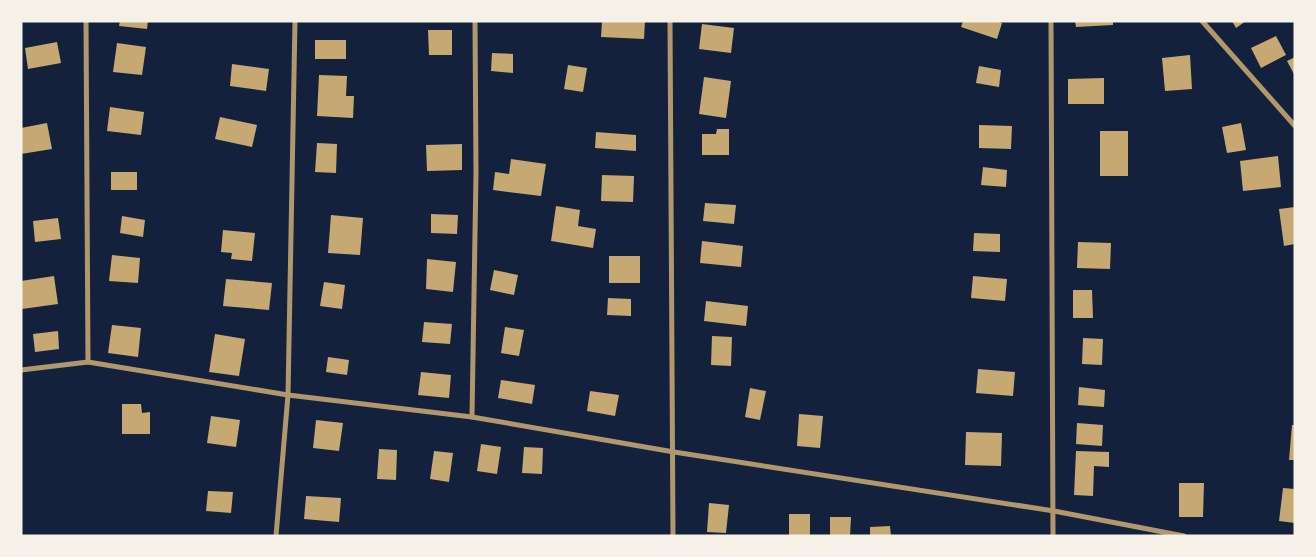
<svg xmlns="http://www.w3.org/2000/svg" width="1316" height="557" font-family="'PT Sans',sans-serif">
	<style>
		.building { fill: #c6a872 }
		.lines { fill: none; stroke-linecap: round; stroke-linejoin: round }
		.minor { stroke: #b1986c; stroke-width: 5 }
	</style>
	<rect width="100%" height="100%" fill="#14213d"/>
	<g class="building">
		<path d="M120,21H148L147,29L119,26Z"/>
		<path d="M602,21H645L644,39L601,37Z"/>
		<path d="M963,21H997L1002,23L997,39L961,27Z"/>
		<path d="M1075,21H1113V25L1076,27Z"/>
		<path d="M1232,21H1246L1236,28Z"/>
		<path d="M702,24L734,28L731,53L699,49Z"/>
		<path d="M428,30H452V55H429Z"/>
		<path d="M1276,36L1286,55L1261,68L1251,48Z"/>
		<rect x="315" y="40" width="31" height="19"/>
		<path d="M57,42L61,63L28,69L25,48Z"/>
		<path d="M117,43L146,47L142,75L113,72Z"/>
		<path d="M492,53L513,54V73L491,71Z"/>
		<path d="M1190,55L1192,89L1165,91L1162,58Z"/>
		<path d="M1295,57V76L1287,61Z"/>
		<path d="M232,64L269,69L266,91L230,86Z"/>
		<path d="M568,65L587,68L583,92L564,89Z"/>
		<path d="M979,66L1001,70L999,87L976,83Z"/>
		<path d="M319,75L347,76L346,96H354L353,118L317,116Z"/>
		<path d="M704,77L731,81L726,118L699,114Z"/>
		<path d="M1104,78V104H1068V79Z"/>
		<path d="M110,107L144,112L141,135L107,131Z"/>
		<path d="M220,117L257,125L252,147L215,139Z"/>
		<path d="M47,123L52,149L21,154V128Z"/>
		<path d="M1241,123L1246,150L1227,153L1222,127Z"/>
		<path d="M979,125L1012,126L1011,149L979,148Z"/>
		<path d="M717,129H729V155H702V134H716Z"/>
		<rect x="1100" y="131" width="28" height="45"/>
		<path d="M596,132L636,135V151L595,148Z"/>
		<path d="M317,143L337,144L336,173L315,172Z"/>
		<path d="M462,144V170L427,171L426,145Z"/>
		<path d="M1278,156L1281,187L1243,191L1240,161Z"/>
		<path d="M511,159L546,164L541,196L493,190L495,172L509,174Z"/>
		<path d="M983,167L1007,170L1006,187L981,185Z"/>
		<rect x="111" y="172" width="26" height="18"/>
		<path d="M602,175L634,176L633,202L601,201Z"/>
		<path d="M705,203L736,205L734,224L703,221Z"/>
		<path d="M556,206L580,210L578,226L596,229L593,248L551,241Z"/>
		<path d="M1295,207V244L1284,246L1279,209Z"/>
		<path d="M431,214L458,215L457,234L431,233Z"/>
		<path d="M331,215L363,218L360,255L328,253Z"/>
		<path d="M122,216L145,220L143,237L120,233Z"/>
		<path d="M58,218L61,239L35,242L33,221Z"/>
		<path d="M223,230L255,233L252,261L231,259L232,253L221,252Z"/>
		<path d="M974,233L1000,234V252L973,251Z"/>
		<path d="M702,241L743,246L741,267L700,263Z"/>
		<path d="M1078,242L1111,243L1110,269L1077,268Z"/>
		<path d="M112,255L140,258L138,283L109,281Z"/>
		<rect x="609" y="256" width="31" height="27"/>
		<path d="M427,259L456,262L453,292L426,289Z"/>
		<path d="M494,270L518,275L514,295L490,290Z"/>
		<path d="M54,276L58,304L22,309L21,281Z"/>
		<path d="M973,276L1007,279L1005,301L971,298Z"/>
		<path d="M226,279L272,283L269,310L223,306Z"/>
		<path d="M324,282L345,285L342,309L320,306Z"/>
		<path d="M1073,290H1092L1093,318H1073Z"/>
		<path d="M608,298L631,299V316L607,315Z"/>
		<path d="M706,301L748,306L746,326L704,321Z"/>
		<path d="M424,322L452,324L450,344L422,342Z"/>
		<path d="M112,325L141,328L138,357L108,353Z"/>
		<path d="M505,327L524,330L519,356L501,353Z"/>
		<path d="M58,331L59,349L35,352L33,334Z"/>
		<path d="M215,334L245,339L239,376L209,372Z"/>
		<path d="M712,336L732,337L731,366L711,365Z"/>
		<path d="M1083,338L1103,339L1102,365L1082,364Z"/>
		<path d="M328,357L349,360L347,375L326,372Z"/>
		<path d="M978,369L1015,372L1013,396L976,393Z"/>
		<path d="M421,372L451,375L449,398L418,395Z"/>
		<path d="M501,380L535,385L532,404L498,398Z"/>
		<path d="M1079,387L1105,390L1104,407L1078,405Z"/>
		<path d="M750,388L766,391L760,420L745,417Z"/>
		<path d="M590,391L619,395L615,416L587,411Z"/>
		<path d="M122,404H141L142,413L150,412V434H122Z"/>
		<path d="M799,414L823,416L820,448L797,446Z"/>
		<path d="M211,416L240,420L236,447L207,443Z"/>
		<path d="M316,420L343,423L339,451L313,448Z"/>
		<path d="M1077,423L1103,425L1102,446L1076,444Z"/>
		<path d="M1292,425H1295V460H1289Z"/>
		<path d="M966,432L1002,433L1001,466L965,465Z"/>
		<path d="M481,444L501,447L497,474L477,471Z"/>
		<path d="M524,447L543,448L542,474L522,473Z"/>
		<path d="M379,449L397,450L396,480L377,479Z"/>
		<path d="M434,451L453,453L449,482L430,479Z"/>
		<path d="M1076,451L1109,452V467L1094,466L1093,496L1074,495Z"/>
		<path d="M1179,483H1204L1203,517H1179Z"/>
		<path d="M1283,488L1295,489V523L1279,521Z"/>
		<path d="M208,491L233,492L231,513L206,511Z"/>
		<path d="M306,496L341,498L339,522L304,519Z"/>
		<path d="M709,503L729,505L726,533L707,532Z"/>
		<rect x="789" y="514" width="21" height="22"/>
		<path d="M830,517H851L850,536H830Z"/>
		<path d="M890,526L891,536H870V527Z"/>
	</g>
	<g class="lines">
		<g class="minor">
			<path d="M86,21L88,362"/>
			<path d="M670,21L673,536"/>
			<path d="M1051,21L1053,536"/>
			<path d="M1202,21L1295,126"/>
			<path d="M21,370L88,362L288,395L472,417L674,452L1054,511L1184,536"/>
			<path d="M472,417L476,173L475,21"/>
			<path d="M276,536L288,395L295,21"/>
		</g>
	</g>
	<rect width="1316" height="557" fill="none" stroke="#f6f1e7" stroke-width="45"/>
</svg>
